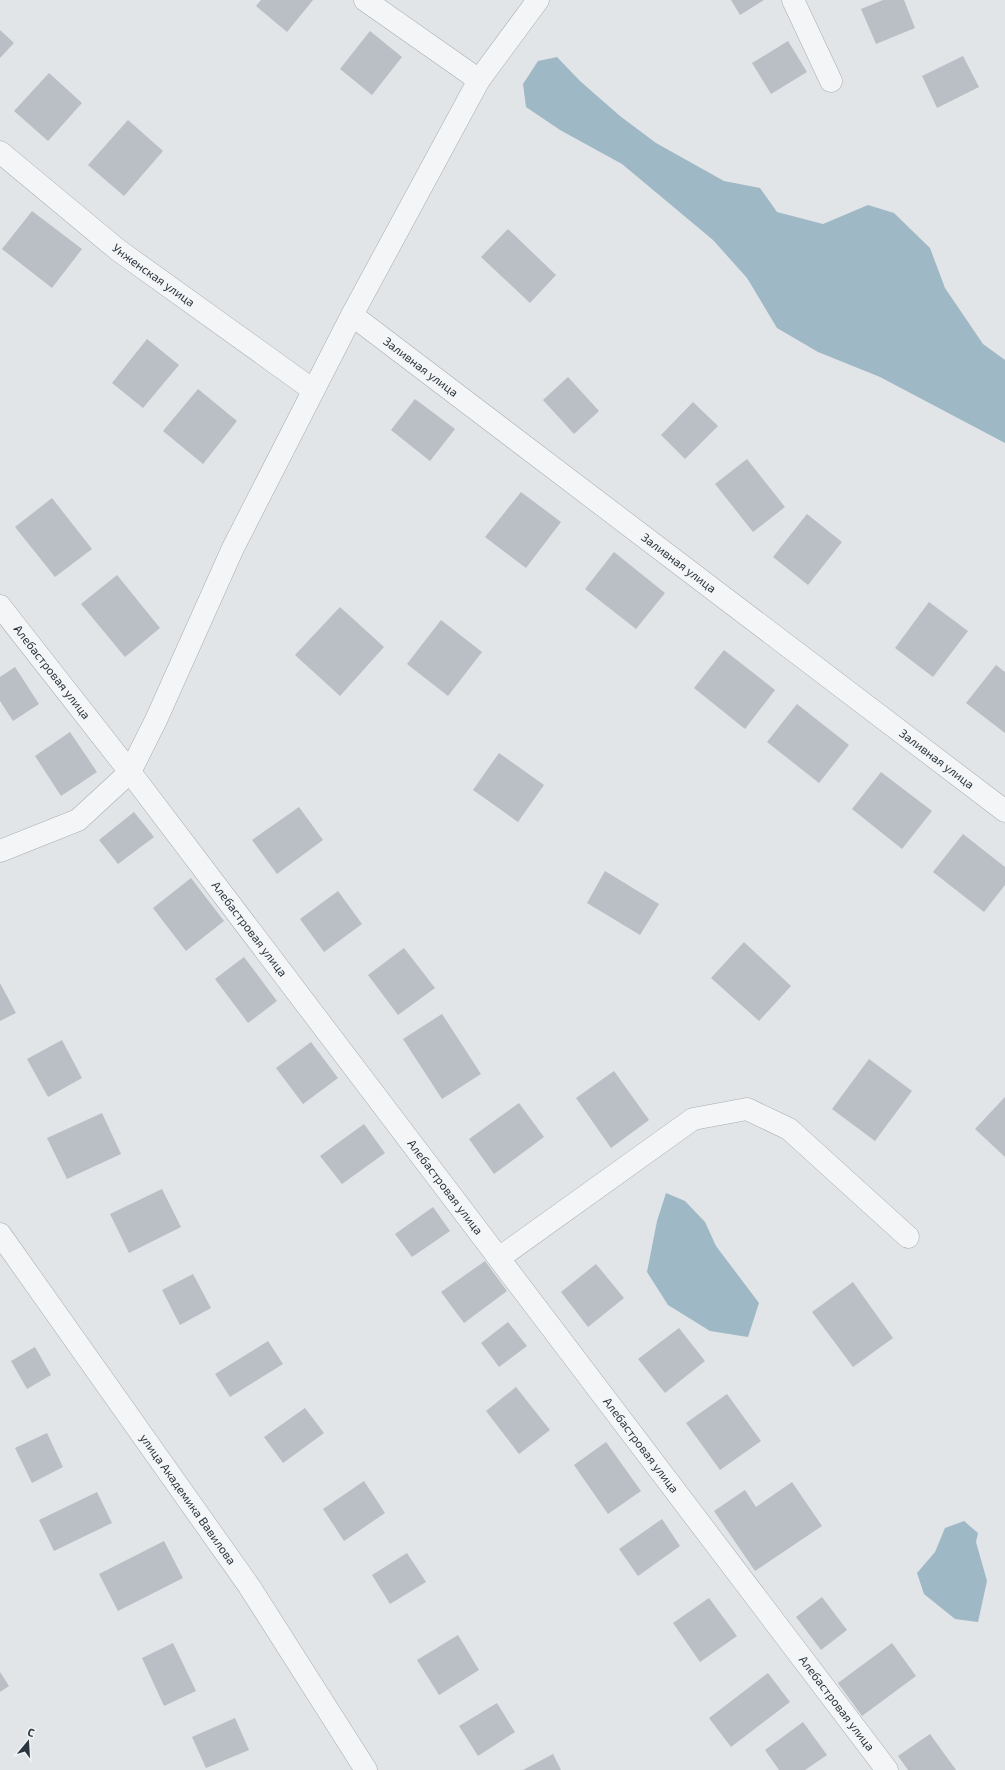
<svg xmlns="http://www.w3.org/2000/svg" width="1005" height="1770" font-family="'Exo 2',sans-serif">
	<style>
		.water { fill: #9fb8c5 }
		.building { fill: #b9bfc5 }
		.lines { fill: none; stroke-linecap: round; stroke-linejoin: round }
		.minor-casing { stroke: #a7adb2; stroke-width: 23 }
		.minor { stroke: #f3f5f7; stroke-width: 22 }
		.labels { text-anchor: middle; stroke-width: 3.5; stroke-linejoin: round; paint-order: stroke }
		.street-label { font-size: 12px; fill: #2b353e; stroke: #f0f4f6 }
	</style>
	<rect width="100%" height="100%" fill="#e1e5e8"/>
	<g class="water">
		<path d="M557,57L580,81L620,116L656,143L724,181L760,188L777,212L823,224L868,205L894,213L930,248L945,288L983,344L1005,360V443L880,377L818,352L777,328L747,278L713,240L622,164L560,130L526,107L523,84L538,61Z"/>
		<path d="M666,1193L685,1201L705,1222L716,1246L759,1303L748,1337L710,1331L668,1305L647,1272L657,1221Z"/>
		<path d="M964,1521L978,1533L976,1542L987,1581L978,1622L955,1619L924,1594L917,1573L935,1552L945,1528Z"/>
	</g>
	<g class="building">
		<path d="M261,0H313L287,32L256,6Z"/>
		<path d="M731,0H764L740,15Z"/>
		<path d="M883,0H904L915,28L876,44L861,9Z"/>
		<path d="M0,30L14,43L0,58Z"/>
		<path d="M370,31L402,57L372,95L340,69Z"/>
		<path d="M788,41L807,72L771,94L752,63Z"/>
		<path d="M963,56L979,87L937,108L922,76Z"/>
		<path d="M49,73L82,103L48,141L14,111Z"/>
		<path d="M128,120L163,151L124,196L88,165Z"/>
		<path d="M32,211L82,249L52,288L2,249Z"/>
		<path d="M508,229L556,275L530,303L481,257Z"/>
		<path d="M147,339L179,365L143,408L112,383Z"/>
		<path d="M568,377L599,411L574,434L543,400Z"/>
		<path d="M198,389L237,421L203,464L163,431Z"/>
		<path d="M415,399L455,429L430,461L391,430Z"/>
		<path d="M693,402L718,426L685,459L661,435Z"/>
		<path d="M747,459L785,507L753,532L715,484Z"/>
		<path d="M521,492L561,522L526,568L485,537Z"/>
		<path d="M52,498L92,549L55,577L15,527Z"/>
		<path d="M807,514L842,542L808,585L773,557Z"/>
		<path d="M614,552L665,593L636,629L585,589Z"/>
		<path d="M117,575L160,628L125,657L81,604Z"/>
		<path d="M929,602L968,631L933,677L895,648Z"/>
		<path d="M340,607L384,647L340,696L295,655Z"/>
		<path d="M441,620L482,652L448,696L407,664Z"/>
		<path d="M724,650L775,690L745,729L694,688Z"/>
		<path d="M996,665L1005,672V733L966,703Z"/>
		<path d="M15,667L39,704L13,721L0,701V677Z"/>
		<path d="M797,704L849,745L819,783L767,742Z"/>
		<path d="M70,732L97,772L61,796L35,756Z"/>
		<path d="M499,753L544,785L518,822L473,790Z"/>
		<path d="M881,772L932,811L902,849L852,809Z"/>
		<path d="M299,807L323,840L277,874L252,840Z"/>
		<path d="M134,812L154,837L118,864L99,840Z"/>
		<path d="M963,834L1005,867V885L984,912L933,872Z"/>
		<path d="M605,871L659,904L640,935L587,903Z"/>
		<path d="M191,878L224,921L186,951L153,908Z"/>
		<path d="M338,891L362,924L324,952L300,919Z"/>
		<path d="M744,942L791,986L759,1021L711,978Z"/>
		<path d="M404,948L435,988L398,1015L368,975Z"/>
		<path d="M244,957L277,1001L248,1023L215,979Z"/>
		<path d="M0,983L16,1013L0,1021Z"/>
		<path d="M442,1014L481,1074L442,1099L403,1039Z"/>
		<path d="M62,1040L82,1078L48,1097L27,1059Z"/>
		<path d="M311,1042L338,1078L303,1104L276,1068Z"/>
		<path d="M869,1059L912,1091L875,1141L832,1109Z"/>
		<path d="M614,1071L649,1120L611,1148L576,1098Z"/>
		<path d="M1005,1097V1157L975,1129Z"/>
		<path d="M519,1103L544,1137L494,1174L469,1139Z"/>
		<path d="M102,1113L121,1154L67,1179L47,1138Z"/>
		<path d="M364,1124L385,1153L342,1184L320,1156Z"/>
		<path d="M162,1189L181,1227L129,1253L110,1214Z"/>
		<path d="M433,1207L450,1231L412,1257L395,1234Z"/>
		<path d="M485,1261L507,1291L464,1323L441,1292Z"/>
		<path d="M596,1264L624,1298L588,1327L561,1292Z"/>
		<path d="M193,1274L211,1308L180,1325L162,1290Z"/>
		<path d="M853,1282L893,1338L853,1367L812,1312Z"/>
		<path d="M508,1322L527,1346L499,1367L481,1343Z"/>
		<path d="M679,1328L705,1361L665,1393L638,1359Z"/>
		<path d="M268,1341L283,1364L230,1397L215,1374Z"/>
		<path d="M35,1347L51,1375L27,1389L11,1361Z"/>
		<path d="M516,1387L550,1430L519,1454L486,1411Z"/>
		<path d="M727,1394L761,1441L720,1470L686,1423Z"/>
		<path d="M305,1408L324,1433L283,1463L264,1437Z"/>
		<path d="M47,1433L63,1467L32,1483L15,1448Z"/>
		<path d="M606,1442L641,1491L608,1514L574,1465Z"/>
		<path d="M364,1481L385,1513L344,1541L323,1509Z"/>
		<path d="M792,1482L822,1526L755,1571L714,1511L745,1490L756,1507Z"/>
		<path d="M97,1492L112,1523L54,1551L39,1520Z"/>
		<path d="M662,1519L680,1546L638,1576L619,1549Z"/>
		<path d="M164,1541L183,1578L118,1611L99,1574Z"/>
		<path d="M407,1553L426,1582L390,1604L372,1575Z"/>
		<path d="M822,1597L847,1630L821,1650L796,1617Z"/>
		<path d="M709,1598L737,1636L700,1662L673,1623Z"/>
		<path d="M458,1635L479,1670L439,1695L417,1660Z"/>
		<path d="M173,1643L196,1691L164,1706L142,1658Z"/>
		<path d="M892,1643L916,1676L862,1716L838,1683Z"/>
		<path d="M0,1672L9,1686L0,1692Z"/>
		<path d="M768,1673L790,1702L731,1747L709,1718Z"/>
		<path d="M497,1703L515,1732L478,1756L459,1726Z"/>
		<path d="M235,1718L249,1750L206,1768L192,1737Z"/>
		<path d="M803,1722L827,1755L805,1770H779L765,1750Z"/>
		<path d="M930,1734L956,1770H908L898,1756Z"/>
		<path d="M553,1754L561,1770H523Z"/>
	</g>
	<g class="lines">
		<defs>
			<g id="minor">
				<path d="M365,0L479,80"/>
				<path d="M793,0L831,81"/>
				<path id="s1" d="M0,152L118,250L313,390"/>
				<path id="s2" d="M352,315L1005,811"/>
				<path id="s3" d="M0,606L130,772L887,1770"/>
				<path d="M0,851L78,820L130,772L156,720L233,548L352,315L479,80L538,0"/>
				<path id="s4" d="M0,1234L249,1586L366,1770"/>
				<path d="M499,1258L693,1119L747,1109L789,1129L908,1237"/>
			</g>
		</defs>
		<use href="#minor" class="minor-casing"/>
		<use href="#minor" class="minor"/>
	</g>
	<g class="labels">
		<g class="street-label">
			<text dy="4" stroke="none"><textPath href="#s1" startOffset="197">Унженская улица</textPath></text>
			<text dy="4" stroke="none"><textPath href="#s2" startOffset="86">Заливная улица</textPath></text>
			<text dy="4" stroke="none"><textPath href="#s2" startOffset="410">Заливная улица</textPath></text>
			<text dy="4" stroke="none"><textPath href="#s3" startOffset="84">Алебастровая улица</textPath></text>
			<text dy="4" stroke="none"><textPath href="#s2" startOffset="734">Заливная улица</textPath></text>
			<text dy="4" stroke="none"><textPath href="#s3" startOffset="408">Алебастровая улица</textPath></text>
			<text dy="4" stroke="none"><textPath href="#s3" startOffset="732">Алебастровая улица</textPath></text>
			<text dy="4" stroke="none"><textPath href="#s3" startOffset="1056">Алебастровая улица</textPath></text>
			<text dy="4" stroke="none"><textPath href="#s4" startOffset="325">улица Академика Вавилова</textPath></text>
			<text dy="4" stroke="none"><textPath href="#s3" startOffset="1380">Алебастровая улица</textPath></text>
		</g>
	</g>
	<g transform="translate(28 1742) rotate(18)" stroke="#f0f4f6" stroke-width="3" paint-order="stroke">
	<path d="M0-3L7 15L0 10L-7 15Z" fill="#2b353e"/>
	<text y="-6" font-size="11" font-weight="bold" text-anchor="middle" fill="#2b353e">С</text>
	</g>
</svg>
